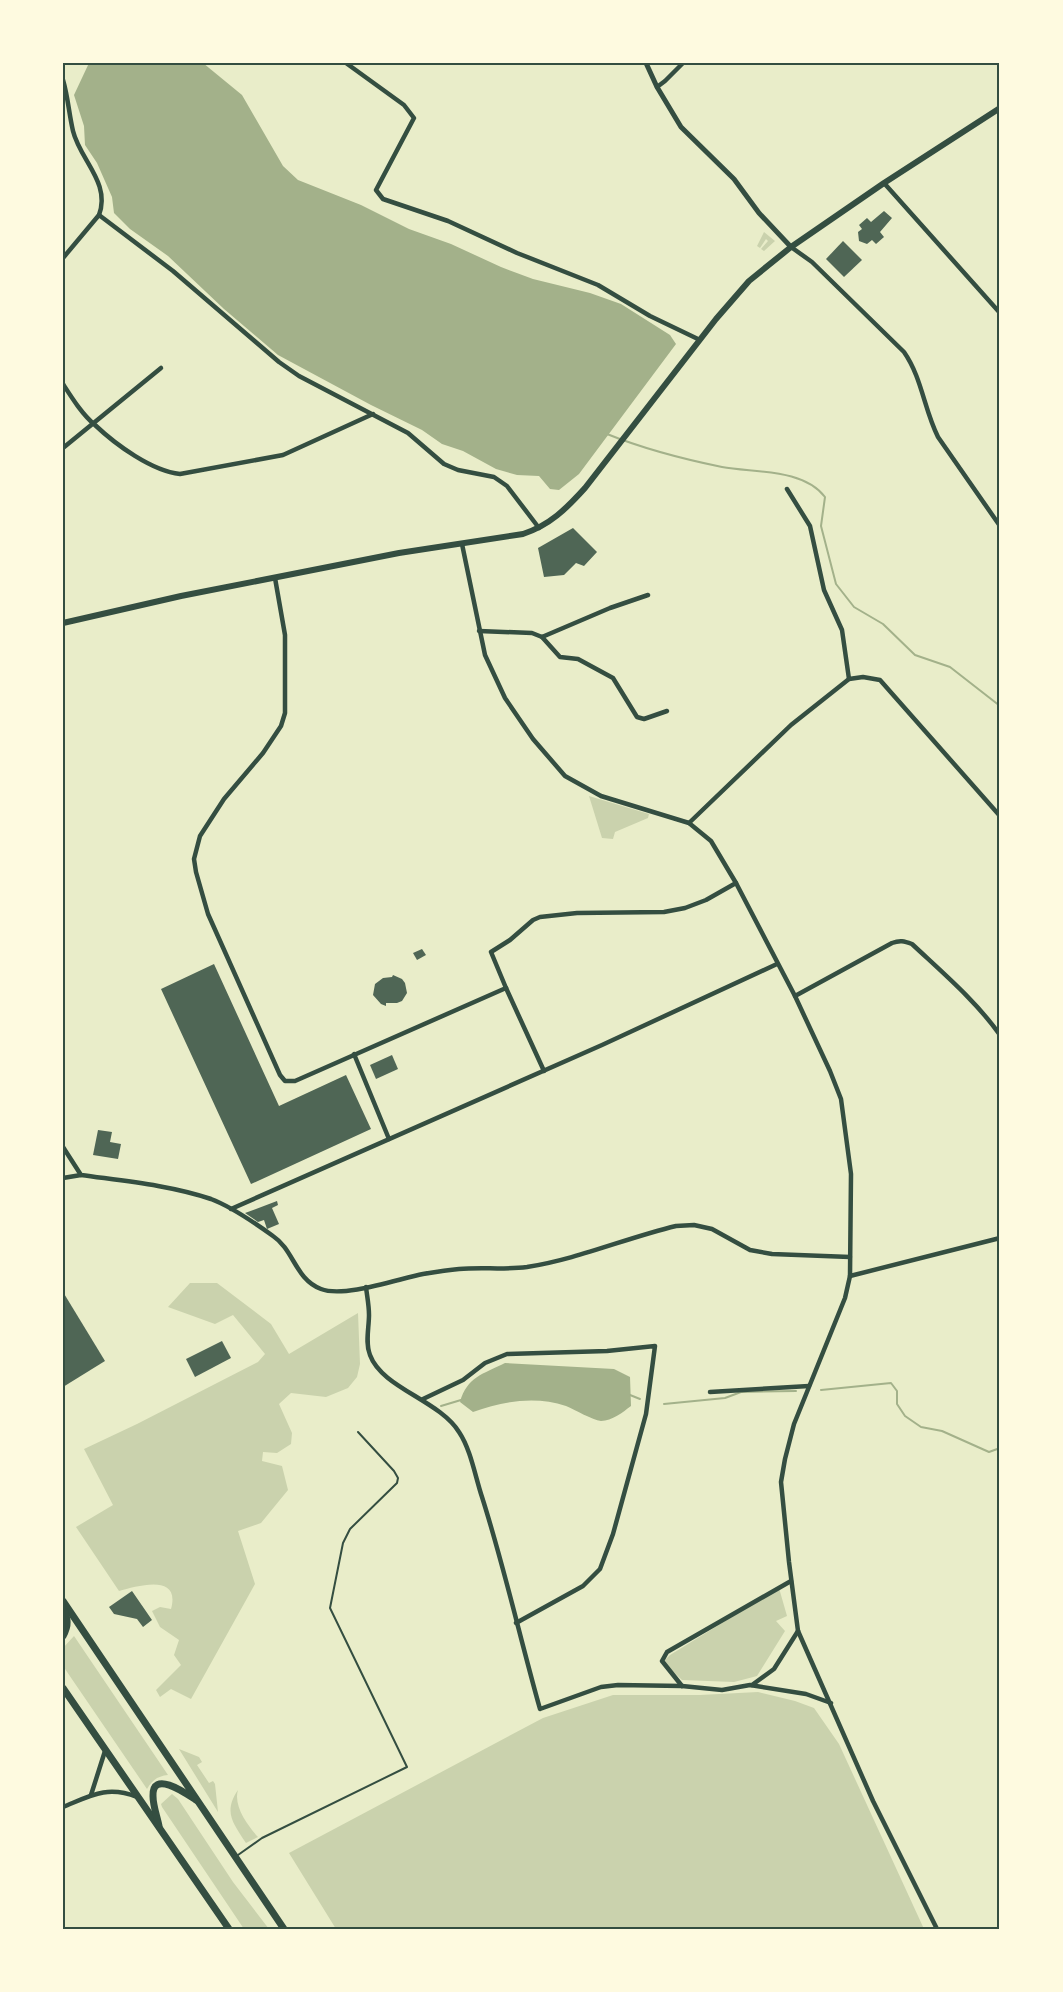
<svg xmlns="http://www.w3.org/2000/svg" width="1063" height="1992" font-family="Mulish,sans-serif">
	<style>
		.green { fill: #cad2ad }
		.water { fill: #a3b18a }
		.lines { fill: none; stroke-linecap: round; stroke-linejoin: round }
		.stream { stroke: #a3b18a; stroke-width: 2 }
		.building { fill: #4f6655 }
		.service { stroke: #344e41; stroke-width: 2 }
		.minor { stroke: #344e41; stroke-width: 4.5 }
		.tertiary { stroke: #344e41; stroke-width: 5 }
		.secondary { stroke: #344e41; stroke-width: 6 }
		.trunk { stroke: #344e41; stroke-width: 7 }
		.neatline { fill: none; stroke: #344e41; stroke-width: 2 }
	</style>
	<rect width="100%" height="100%" fill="#e9edc9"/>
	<g class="green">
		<path d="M764,232L775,241L764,251L761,249L768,241L766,239L760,248L757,246Z"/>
		<path d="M589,796L649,814L648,818L615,832L613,839L602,838Z"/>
		<path d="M190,1283H217L271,1324L289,1354L358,1313L360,1364L357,1377L348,1388L326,1397L291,1393L279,1404L292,1433L291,1444L277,1453L263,1452L262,1461L282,1466L288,1490L261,1523L238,1531L255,1584L191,1699L171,1689L160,1697L156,1690L181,1665L174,1655L179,1640L160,1627L152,1611L160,1607L171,1609C181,1573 138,1586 119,1591L76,1527L113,1505L84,1449L137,1424L258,1362L265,1354L233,1315L215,1324L168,1307Z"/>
		<path d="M779,1588L787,1616L776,1621L785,1631L757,1676L734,1682L682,1680L663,1662L670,1655Z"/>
		<path d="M74,1636L168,1775C158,1776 152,1780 147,1789L63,1666V1648Z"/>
		<path d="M758,1692L795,1701L814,1708L839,1744L924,1929H336L289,1853L543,1718L613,1695H700Z"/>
		<path d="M179,1749L199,1757L202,1762L197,1765L209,1783L213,1781L215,1784L218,1812Z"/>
		<path d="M238,1790C233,1806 248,1826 258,1837L246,1843C233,1823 223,1812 238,1790Z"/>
		<path d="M172,1794L178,1799L233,1882L269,1929H244L162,1807L161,1804Z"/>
	</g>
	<g class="water">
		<path d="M89,63H203L242,95L283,166L298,180L361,205L409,229L451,244L501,267L533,279L590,293L621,304L670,335L676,344L579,474L559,490L550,489L539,476L517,475L496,469L463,451L442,444L422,430L371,405L278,355L224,309L168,256L130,229L114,213L112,197L97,163L85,145L84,126L74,95Z"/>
		<path d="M505,1363L614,1369L630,1377L631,1406C623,1412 612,1421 601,1421C592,1420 576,1410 566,1406C536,1396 503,1401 473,1412L460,1402C467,1377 483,1374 505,1363Z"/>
	</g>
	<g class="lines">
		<g class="stream">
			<path d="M607,434C644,449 683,459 722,467C754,473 803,468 825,497L821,526L836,584L854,607L883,624L915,655L950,667L1000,706"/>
			<path d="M821,1390L891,1383L897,1391V1404L905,1416L921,1427L942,1431L989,1452L1000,1448"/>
			<path d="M630,1395L640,1399"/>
			<path d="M664,1404L725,1398L741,1392L796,1391"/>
			<path d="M441,1406L461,1400"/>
		</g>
	</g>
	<g class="building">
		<path d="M884,211L892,218L880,232L884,237L876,244L872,240L867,244L859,241L858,232L862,229L859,225L867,218L871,222Z"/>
		<path d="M843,241L862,260L844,277L826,259Z"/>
		<path d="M573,528L597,552L584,566L576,563L564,575L544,577L538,548Z"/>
		<path d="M422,949L426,955L417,960L413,953Z"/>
		<path d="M214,964L279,1106L346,1075L371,1129L251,1184L161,989Z"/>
		<path d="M393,975L402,979L405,983L407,993L402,1001L397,1003H386V1006L381,1004L373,995L375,984L383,978L392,977Z"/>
		<path d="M392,1055L398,1069L376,1079L370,1065Z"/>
		<path d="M98,1130L112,1132L110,1142L121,1144L118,1159L93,1155Z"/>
		<path d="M277,1201L278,1205L272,1208L279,1224L267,1229L264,1220L258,1222L245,1213Z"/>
		<path d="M63,1292L105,1361L63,1387Z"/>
		<path d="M222,1341L231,1358L195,1377L186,1359Z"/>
		<path d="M132,1591L152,1620L143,1627L137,1619L114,1614L109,1607Z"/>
	</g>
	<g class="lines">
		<path class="service" d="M238,1855L262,1838L407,1767L330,1608L343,1543L350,1529L397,1483L398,1478L394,1471L358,1432"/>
		<g class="minor">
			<path d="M346,63L404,105L414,118L376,190L383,199L448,221L517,253L598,285L650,316L700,340"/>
			<path d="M63,80C68,97 69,114 73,131C80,160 111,183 99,215"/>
			<path d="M657,87L665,81L683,63"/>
			<path d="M884,183L1000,313"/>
			<path d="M791,247L812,262L904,352C922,378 924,409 938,437L1000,526"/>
			<path d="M63,258L99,215L173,271L279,362L299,376L408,433L444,464L458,470L494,477L507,486L539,528"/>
			<path d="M63,384C72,398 82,414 95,425C116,445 152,471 180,474L283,455L373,414"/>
			<path d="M63,448L161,368"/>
			<path d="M787,489L810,526L824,590L842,630L849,679"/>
			<path d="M462,544L485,655L505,698L533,739L565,776L601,796L689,823L711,841L736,883L795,996L830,1071L841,1099L851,1174L850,1276L845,1298L794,1424L785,1459L781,1482L789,1562L798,1631L873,1801L937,1929"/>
			<path d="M275,578L285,635V713L281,726L263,753L224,799L200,836L194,859L196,872L208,914L280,1075L285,1081H295L506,988"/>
			<path d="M479,631L532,633L542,637L610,608L648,595"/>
			<path d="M542,637L560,657L578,659L613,678L637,717L644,719L667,711"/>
			<path d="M689,823L791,725L849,679L863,677L880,680L1000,816"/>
			<path d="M795,996L892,943C900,940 904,941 912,944C943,973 976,1001 1000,1035"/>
			<path d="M354,1054L389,1139"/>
			<path d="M544,1071L506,988L491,952L510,940L533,920L540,917L577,913L664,912L685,908L706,900L736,883"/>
			<path d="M63,1147L81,1175C124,1181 169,1185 211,1199C232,1207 255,1223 273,1236C294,1250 295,1279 321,1289C344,1298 398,1279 423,1274C435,1272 447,1270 459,1269C482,1267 504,1270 527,1267C578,1259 626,1238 676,1226L694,1225L712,1229L750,1250L772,1254L850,1257"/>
			<path d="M63,1178L81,1175"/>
			<path d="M231,1209L602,1045L777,964"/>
			<path d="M850,1276L1000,1238"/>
			<path d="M366,1287C367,1296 369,1305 369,1315C369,1328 365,1343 370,1355C382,1388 439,1400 459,1432C471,1450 475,1476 482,1497C504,1566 520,1638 540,1709L601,1687L618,1685L682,1686L722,1690L750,1685L806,1694L831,1703"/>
			<path d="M710,1392L809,1386"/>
			<path d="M423,1399L463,1380L485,1363L507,1354L607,1351L655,1346L646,1414L613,1534L600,1569L583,1586L516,1623"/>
			<path d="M752,1685L774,1669L798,1631"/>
			<path d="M682,1686L662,1661L667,1652L791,1581"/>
			<path d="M91,1795L105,1751"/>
			<path d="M63,1807C90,1796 107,1785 137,1797"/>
		</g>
		<path class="tertiary" d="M646,63L657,87L681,127L734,179L759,213L791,247"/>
		<path class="secondary" d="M63,623L181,596L399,553L523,534C550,525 566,509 585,488L716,319L749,281L791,247L884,183L1000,108"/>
		<g class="trunk">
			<path d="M63,1601L284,1929"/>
			<path d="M63,1636C69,1625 68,1619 63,1608"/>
			<path d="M63,1688L229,1929"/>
			<path d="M159,1826C157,1816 153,1806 153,1796C152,1769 187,1794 196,1800"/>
		</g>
	</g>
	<rect width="1063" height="1992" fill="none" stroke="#fefae0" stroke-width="129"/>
	<rect x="64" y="64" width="934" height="1864" class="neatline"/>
</svg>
